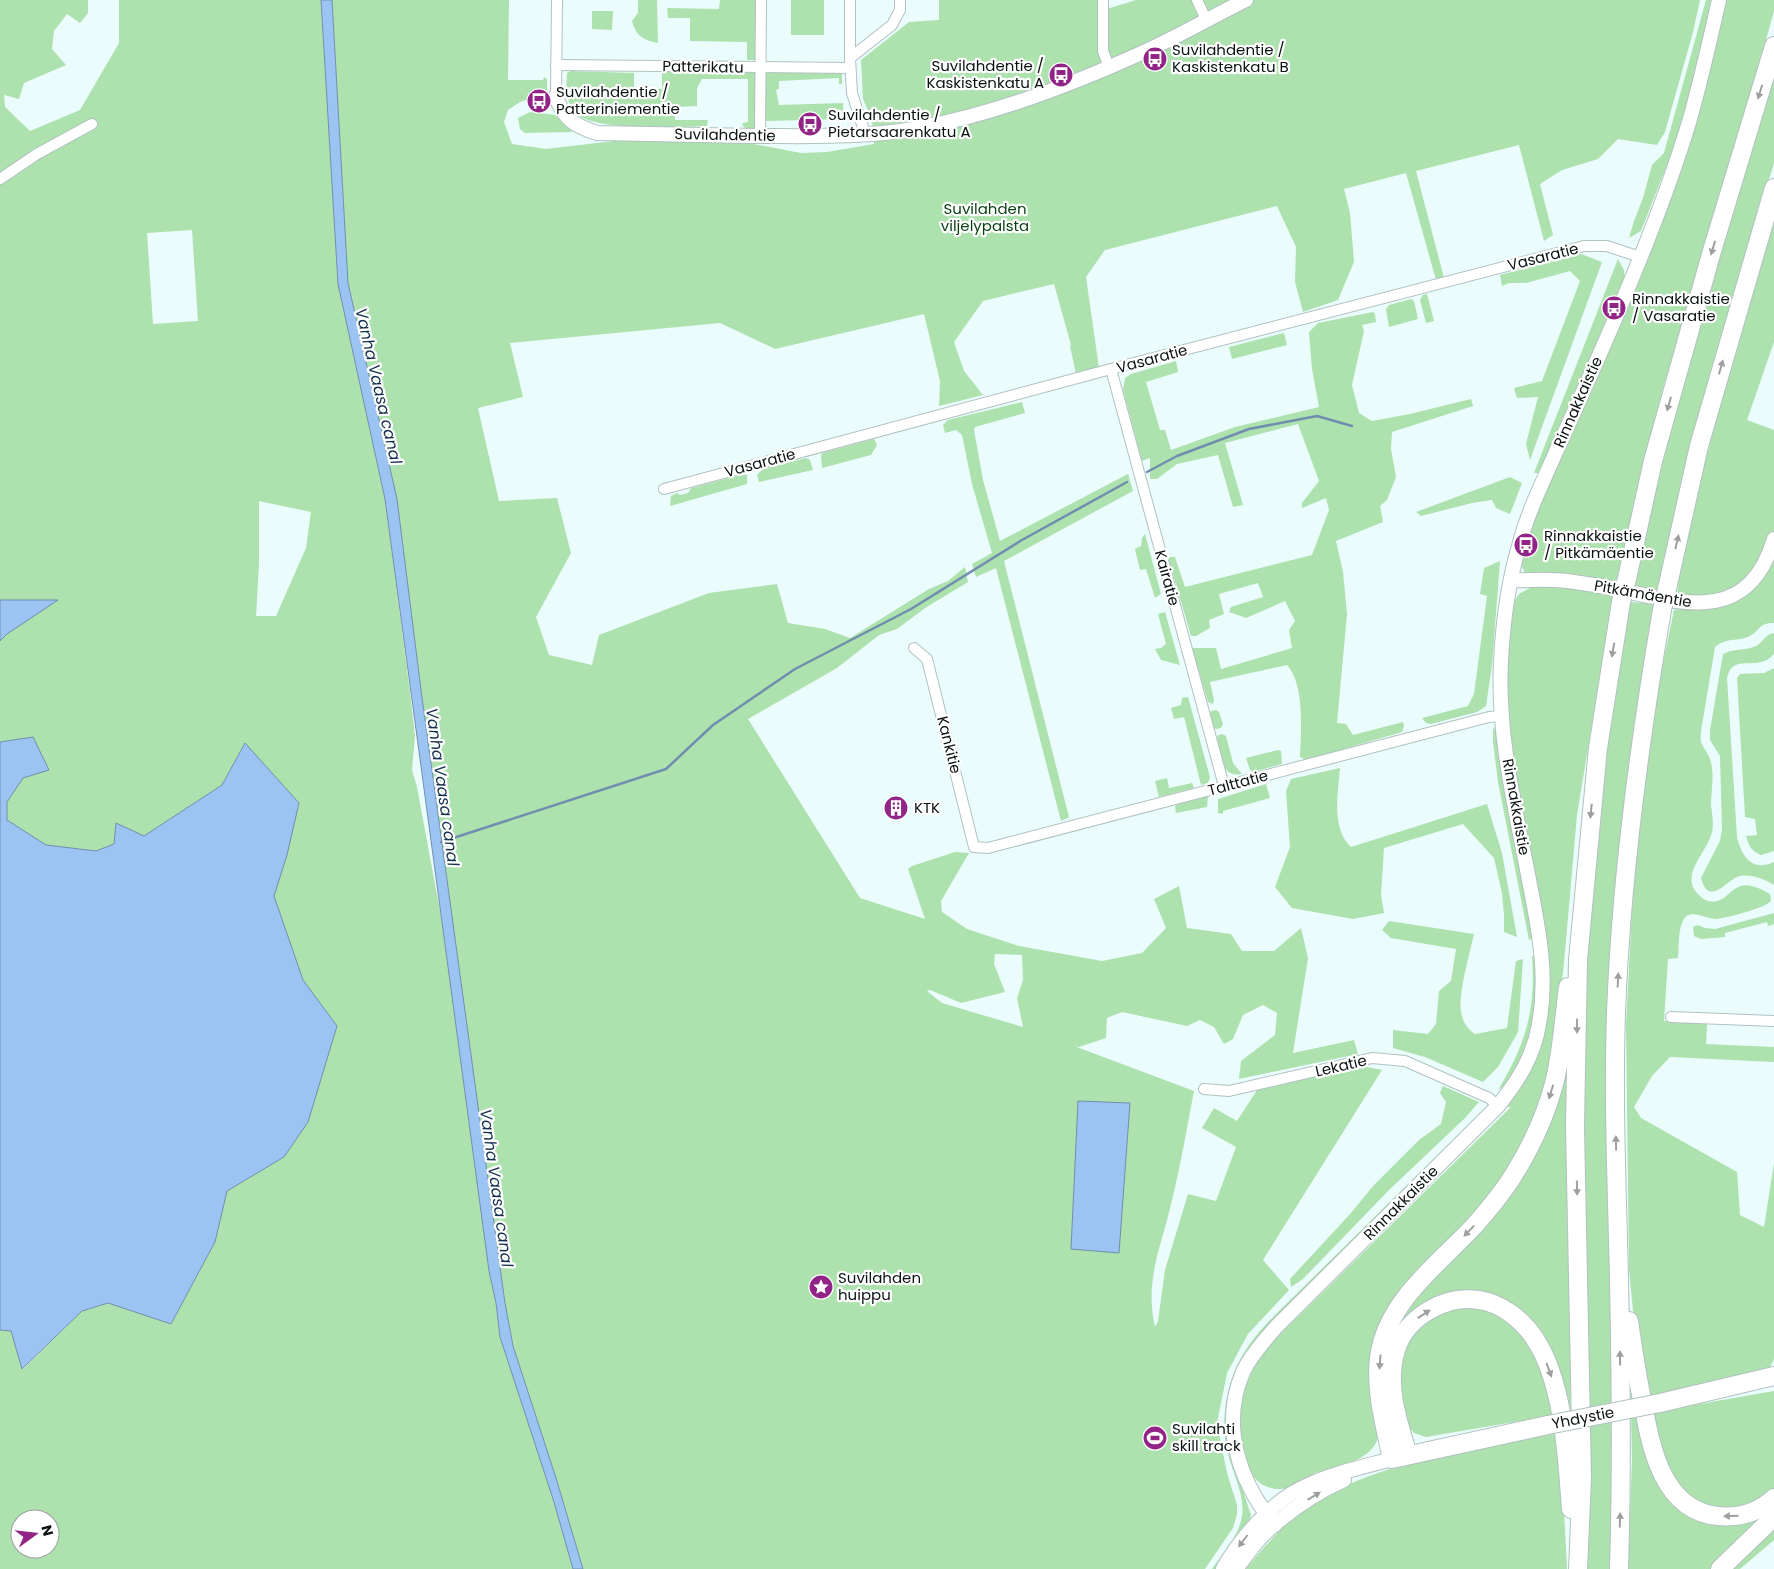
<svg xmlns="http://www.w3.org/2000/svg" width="1774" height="1569" font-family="Poppins,sans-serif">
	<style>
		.green { fill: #ade1ae; fill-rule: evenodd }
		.water { fill: #9cc4f2; stroke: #718eae }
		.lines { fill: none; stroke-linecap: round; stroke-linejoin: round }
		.stream { stroke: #718eae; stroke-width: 2.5 }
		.street-casing { stroke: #b1c1c1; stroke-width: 12 }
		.secondary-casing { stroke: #b1c1c1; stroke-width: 16 }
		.highway-casing { stroke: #b1c1c1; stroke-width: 20 }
		.street { stroke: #fff; stroke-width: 10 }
		.secondary { stroke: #fff; stroke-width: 14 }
		.highway { stroke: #fff; stroke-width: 18 }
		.highway-bridge-casing { stroke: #b1c1c1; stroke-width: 20; stroke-linecap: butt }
		.highway-bridge { stroke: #fff; stroke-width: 18 }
		.oneway { fill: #9ea0a0 }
		.labels { text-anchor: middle; stroke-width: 4.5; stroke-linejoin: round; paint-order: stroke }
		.poi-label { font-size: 15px; fill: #0c1111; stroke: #fff; text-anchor: start }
		.street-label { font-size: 15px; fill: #0c1111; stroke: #fff }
		.park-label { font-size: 15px; fill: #0b4313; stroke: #fff }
		.water-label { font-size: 16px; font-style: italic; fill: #14304d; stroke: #fff }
	</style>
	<rect width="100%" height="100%" fill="#ebfcfc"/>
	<g class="green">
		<path d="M0,0H88V13L80,23L67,14L54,31L52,49L66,65L24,83L19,99L4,95L5,107L30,131L80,110L119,43V0H321L338,284L385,499L410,692L415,736L412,770L417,787L442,922L489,1271L496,1303L500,1337L554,1502L573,1569H0V1330L11,1331L23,1369L82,1311L109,1303L171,1324L215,1242L227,1191L0,872ZM192,230L198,321L153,324L147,233ZM259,501L311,512L306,548L276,616H256L259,564ZM20,1519H50V1549H20Z"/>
		<path d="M332,0H509L508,80H543L544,77L547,79V89L550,101L530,97L529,99L520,102L508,110L504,122L512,144L546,149L622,140L749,143L801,153L827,152L874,144L872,120L863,99L861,60L909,22L939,20V0H1099L1100,11L1136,0H1700L1693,32L1665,132L1657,145L1618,139L1598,159L1562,170L1540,184L1553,235L1544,241L1519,145L1416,171L1444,278L1436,280L1406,173L1344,189L1350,213L1354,262L1338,300L1303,312L1295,282L1296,247L1277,206L1105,250L1086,277L1099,368L1076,374L1070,346L1071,345L1054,284L983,301L954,342L964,371L983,395L939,406L940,381L924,314L775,349L720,323L510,343L523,397L478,408L499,501L557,498L571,553L536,617L549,655L592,665L599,635L709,593L777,584L788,623L825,629L850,638L929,589L948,581L965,567L968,582L925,608L897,629L879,635L837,668L748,719L860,898L925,919L908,869L912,866L955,852L969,853L941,901L942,912L967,929L1019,946L1102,961L1142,953L1166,928L1154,899L1179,886L1187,928L1231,934L1242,951H1274L1301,928L1308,958L1293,1053L1354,1040L1358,1054L1239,1079L1241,1061L1275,1035L1277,1013L1263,1005L1243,1015L1233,1039L1224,1044L1214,1027L1200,1020L1187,1026L1122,1012L1107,1018L1106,1038L1079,1047L1074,1046L1194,1091C1187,1127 1181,1164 1172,1200C1162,1245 1144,1280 1155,1327L1158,1321L1165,1270L1188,1194L1216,1201L1236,1147L1202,1128L1214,1108L1237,1121L1257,1090L1362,1066L1382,1070L1263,1260L1289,1290L1248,1334L1227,1373L1217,1423L1227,1473L1237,1505V1514L1233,1528L1205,1569H583L556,1478L513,1346L505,1303L421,690L397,499L348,283ZM995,954L1022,955L1023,980L1017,998L1023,1027L942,1003L927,991L930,990L961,1003L1005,992L994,964Z"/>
		<path d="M638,0H657L658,43C643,40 636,36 632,21L638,13Z"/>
		<path d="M720,0H755V60H747V42L690,41V18H668L667,8L719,9Z"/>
		<rect x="791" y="0" width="33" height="35"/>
		<path d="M1706,0H1714L1695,82L1670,157L1641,231L1629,238L1634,221L1643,198L1652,165L1664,153Z"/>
		<path d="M1724,0H1774V11L1749,102L1663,388L1616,582L1602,580L1600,594L1613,596L1577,815L1564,963L1557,1025L1549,1075L1525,1145L1497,1186L1394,1308L1378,1438C1370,1462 1340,1465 1318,1472C1305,1476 1295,1489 1280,1489C1237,1490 1235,1421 1244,1392C1248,1379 1255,1366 1261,1353L1511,1107H1505L1543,1028L1507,719L1508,646L1514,602L1519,594L1535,585L1537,574L1525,573L1522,567V560L1535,513L1630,298Z"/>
		<path d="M592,11H613L612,30L592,29Z"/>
		<path d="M1774,70V163L1721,338L1657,592L1633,588L1661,462L1693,342Z"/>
		<path d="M571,71L634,73V89H662V71H756V126L753,129H746L742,125L743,123L748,122V79H702L697,88V106L675,107V120H708L707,126C681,127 588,132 573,111C566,100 566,85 567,73Z"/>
		<path d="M766,71H842V84H839V78L779,81V89L776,90L779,105L843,103L844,119L766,121Z"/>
		<path d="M530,112L556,115L572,129V132L525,133L520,129L518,118Z"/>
		<path d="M1774,222V342L1747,420L1774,430V623C1758,623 1761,630 1750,636C1737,642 1727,637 1715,647L1701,731C1701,734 1700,739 1701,742C1703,748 1708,753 1710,759C1715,774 1711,790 1711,805C1712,814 1714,823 1712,832C1708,851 1681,873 1696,892C1699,895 1703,900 1708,901C1724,905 1729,889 1741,886C1750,883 1763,890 1770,894L1771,901C1765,908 1727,918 1716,919C1705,919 1688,906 1682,923C1678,933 1679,948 1678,958L1668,959L1664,1021L1707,1024L1706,1044L1774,1047V1062L1670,1057L1652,1076L1634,1107L1641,1118L1737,1172L1740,1215L1764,1227L1774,1163V1359L1769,1369L1645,1397L1636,1342L1629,1269L1626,1025L1633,889L1645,769L1662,668L1674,610L1685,608L1688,595L1677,594L1683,545L1718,413Z"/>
		<path d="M1581,254L1602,262L1530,460L1526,444L1538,397L1517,398L1514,388L1542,381L1580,281L1570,271L1526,283H1509L1502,286L1500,275Z"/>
		<path d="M1618,259L1624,270L1625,281L1543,470L1539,473H1534Z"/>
		<path d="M1427,294L1434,321L1426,323L1420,300L1423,295Z"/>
		<path d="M1411,299L1414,301L1418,319L1389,327L1386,309L1389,305Z"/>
		<path d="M1373,312L1375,314L1376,322L1362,325L1364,331L1352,385L1359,413L1372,421L1410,414L1471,399L1473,406L1392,432L1391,449L1396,477L1387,500L1380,506L1383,522L1336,541L1343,572L1347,614L1337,723L1346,724L1353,735L1403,722L1404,726L1402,732L1306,760L1300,757C1301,732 1305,685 1287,665L1210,682L1214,700L1213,704L1208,702L1192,648H1216L1221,669L1292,648L1289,630L1295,621L1285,601L1246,618L1229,612L1231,607L1263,597L1258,583L1219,594L1224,614L1209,620L1210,628L1196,636H1191L1168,557H1175L1185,587L1312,555L1329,510L1326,498L1302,508V503L1319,481L1298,424L1225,443L1243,505L1233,507L1218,455L1177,464L1157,479H1150V458L1142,461L1123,390L1125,378L1131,374L1176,361L1178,372L1146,382L1160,430H1165L1171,450L1235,427L1319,407L1312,369L1309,332L1318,323Z"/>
		<path d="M1284,333L1287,345L1232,359L1229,347Z"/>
		<path d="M1022,402L1025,413L975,427L974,430L983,480L1000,541L1128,474L1133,491L1004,561L1069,817L1061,821L996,568L976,577L972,564L992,553L972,484L962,435L956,430L945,433L943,425L948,420Z"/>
		<path d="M874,439L877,445L871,455L822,468L821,456L822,453Z"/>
		<path d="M806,458L810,460L813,470L759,482L757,475L763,469Z"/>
		<path d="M744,474L747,475V484L670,506L671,496L677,493L680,495L688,493L691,488Z"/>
		<path d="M1510,477L1522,483L1510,514L1496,508L1492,500L1472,503L1421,516L1416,512Z"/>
		<path d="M1145,534L1161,594L1155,598L1146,569L1140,570L1135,549L1141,546L1142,538Z"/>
		<path d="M1500,561L1492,665L1486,706L1477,712L1431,724L1426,723L1422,718L1468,706L1474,694L1487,596L1480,594L1484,568Z"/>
		<path d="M1630,602L1656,604L1620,856C1616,860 1617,863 1619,868L1612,1569H1585L1582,1117L1583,998L1607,734Z"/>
		<path d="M1165,612L1180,665L1161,660L1155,649L1161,648L1166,644L1158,614Z"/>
		<path d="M1773,633L1774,634V654C1771,657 1768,660 1764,661C1749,667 1732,656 1727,678L1737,837C1742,857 1752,872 1774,862V885C1764,879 1752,874 1740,876C1728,878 1709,909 1701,878L1720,841L1722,829L1720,756L1710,740V730L1723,654C1733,648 1745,651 1756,646C1763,642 1765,635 1773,633Z"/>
		<path d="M1774,668V851L1761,855C1751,851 1749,846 1746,836L1757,835L1755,819L1745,817L1737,678L1740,674L1764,673Z"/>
		<path d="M1188,697L1210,777L1208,783L1201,785L1184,717L1174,719L1171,708L1181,705L1182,698Z"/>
		<path d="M1216,710L1219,712L1223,724L1221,728L1216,729L1213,727L1209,715L1211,711Z"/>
		<path d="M1493,727L1497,733L1534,937L1529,940L1498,782L1493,742Z"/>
		<path d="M1222,734L1226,736L1233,763L1242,774C1221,778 1220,755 1217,739L1218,735Z"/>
		<path d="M1278,750L1281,751L1282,764L1253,772L1250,770L1246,758Z"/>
		<path d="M1340,768C1338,794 1331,828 1351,847L1487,804L1502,853L1517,937L1504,932V915L1502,893L1494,858L1463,824L1384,848L1381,895L1384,913L1353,919L1292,908L1275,887L1290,847L1286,791L1291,779Z"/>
		<path d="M1167,778L1169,788L1192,783L1194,788L1159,797L1155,781Z"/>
		<path d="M1266,784L1270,798L1223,811V814L1218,813V799Z"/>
		<path d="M1208,795L1207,807L1176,813L1175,806L1180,803Z"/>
		<path d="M1774,913V924L1768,926L1767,922L1725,933V937L1701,939L1694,936L1693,927L1698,925L1705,928L1715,929Z"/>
		<path d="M1389,921L1474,934C1470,953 1456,1000 1462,1016C1464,1024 1469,1030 1475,1034L1507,1028L1516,961L1523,959L1518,1032L1498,1067L1483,1082L1425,1057L1393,1048V1030L1428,1034L1436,1024L1439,991L1451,981L1456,949L1391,938L1382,930Z"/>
		<path d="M1532,956L1536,958C1541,992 1531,1070 1498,1090C1526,1044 1536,1009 1532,956Z"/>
		<path d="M1567,1044L1571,1441L1553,1361L1479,1293L1457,1291L1426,1303L1402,1326L1393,1331L1402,1312L1501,1203Z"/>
		<path d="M1443,1086L1479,1102L1465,1118L1389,1190L1303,1279L1291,1287L1290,1279L1351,1213L1374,1185L1419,1140L1441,1124L1446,1102L1440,1093Z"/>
		<path d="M1485,1111L1245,1358L1233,1460L1251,1515L1248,1524L1216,1569H1212C1223,1553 1239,1536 1242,1516C1245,1495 1233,1474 1228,1454C1219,1419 1227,1377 1247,1348C1257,1333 1270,1320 1282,1308L1464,1129Z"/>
		<path d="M1478,1306C1492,1310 1508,1316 1519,1327C1540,1351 1548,1385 1555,1415L1426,1437L1414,1433L1405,1422L1397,1372L1407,1342L1423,1321L1440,1310Z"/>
		<path d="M1630,1366L1647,1448L1704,1519L1774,1505L1712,1569H1628L1632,1460Z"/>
		<path d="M1774,1391V1490L1770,1494L1727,1514L1704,1508L1679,1492L1662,1460L1648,1413Z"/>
		<path d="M1560,1433L1567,1569H1246C1264,1547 1282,1526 1305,1509C1375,1460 1477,1448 1560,1433Z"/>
		<path d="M1774,1525V1540L1740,1569H1728Z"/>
	</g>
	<g class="water">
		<path d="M321,0H332L348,283L397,499L421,690L505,1303L513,1346L556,1478L583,1569H573L554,1502L500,1337L496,1303L489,1271L385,499L338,284Z"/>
		<path d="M0,600H58L7,634L0,641Z"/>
		<path d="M33,737L49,770L23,778L7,802V820L46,845L96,851L114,844L116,823L144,836L222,785L245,743L299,803L287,855L274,896L303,980L337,1026L308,1122L284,1157L227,1191L215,1242L171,1324L108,1303L82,1311L22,1369L11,1331L0,1330V742Z"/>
		<path d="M1078,1101L1130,1103L1119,1253L1071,1249Z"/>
	</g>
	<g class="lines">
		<g class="stream">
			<path d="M1147,472L1177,456L1249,429L1317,416L1352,426"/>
			<path d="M441,842L666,769L713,725L795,669L911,609L1022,540L1127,482"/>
		</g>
		<defs>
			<g id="street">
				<path d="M850,0V58L852,93L865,134"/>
				<path d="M1103,0V51L1109,67"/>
				<path d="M1197,0L1206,19"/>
				<path d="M850,58L892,25L900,10V0"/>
				<path d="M556,65L850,68"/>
				<path d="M556,96L557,0"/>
				<path d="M760,136L761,0"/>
				<path d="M0,179L37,154L92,124"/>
				<path d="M1111,369L1224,786"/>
				<path d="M664,489L1111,369L1584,246H1607L1640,257"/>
				<path d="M914,648L927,659L974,847L988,848L1489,717L1501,716"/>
				<path d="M1671,1017L1774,1021"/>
				<path d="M1204,1089L1229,1091L1372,1058L1405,1061L1489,1098L1498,1106"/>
			</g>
			<g id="secondary">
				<path d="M556,96C563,119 575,126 597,133C650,134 703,135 756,136C810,136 865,138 919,128C996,114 1076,83 1148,50C1181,35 1213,16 1246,0"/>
				<path d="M1511,580C1525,581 1538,579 1552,580C1566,580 1580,583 1594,585C1665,596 1745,636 1774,539"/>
				<path d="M1275,1525C1239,1482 1220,1426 1243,1372C1251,1355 1265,1340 1277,1326L1498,1106C1518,1081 1534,1056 1539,1024C1548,976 1539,931 1530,885C1516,811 1497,736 1501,661C1503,622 1508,583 1519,546C1527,514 1542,484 1555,454C1580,399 1605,344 1628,288C1651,233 1673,176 1690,119C1701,80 1710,40 1719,0"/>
				<path d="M1223,1569C1239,1540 1270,1504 1300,1489C1329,1474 1362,1467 1392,1459"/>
				<path d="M1236,1569C1245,1558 1253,1545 1263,1535C1286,1513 1315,1493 1344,1480"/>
			</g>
			<g id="highway">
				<path d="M1626,583L1653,461L1712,251L1774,46"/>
				<path d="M1667,589L1699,446L1774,188"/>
				<path d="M1629,1321C1633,1349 1637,1377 1643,1404C1651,1448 1663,1511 1718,1516C1739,1518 1758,1513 1774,1498"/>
				<path d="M1660,1403L1774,1376"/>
				<path d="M1548,1425L1392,1459C1385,1426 1375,1391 1379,1358C1386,1301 1439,1264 1475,1225C1489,1209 1505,1190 1516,1171C1533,1143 1547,1112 1555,1080C1562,1050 1564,1018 1568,987"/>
				<path d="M1408,1455C1398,1422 1385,1384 1396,1350C1407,1314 1452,1291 1488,1302C1507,1308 1524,1322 1535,1339C1564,1383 1567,1457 1571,1509"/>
				<path d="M1578,1569L1582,1478L1575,1126L1578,960L1598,748L1621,602"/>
				<path d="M1619,1569C1622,1472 1621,1376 1619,1279C1617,1191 1613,1102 1616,1013C1621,878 1639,744 1662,610"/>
				<path d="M1720,1569L1774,1517"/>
			</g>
		</defs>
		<use href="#street" class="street-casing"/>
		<use href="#secondary" class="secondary-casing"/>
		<use href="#highway" class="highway-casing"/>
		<use href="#street" class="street"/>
		<use href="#secondary" class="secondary"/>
		<use href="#highway" class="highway"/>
		<defs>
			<g id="highway-bridge">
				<path d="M1621,602L1626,583"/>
				<path d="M1662,610L1667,589"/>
				<path d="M1548,1425L1660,1403"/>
			</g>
		</defs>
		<use href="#highway-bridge" class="highway-bridge-casing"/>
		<use href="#highway-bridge" class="highway-bridge"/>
	</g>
	<defs><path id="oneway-solid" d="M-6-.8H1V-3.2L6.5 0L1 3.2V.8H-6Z" transform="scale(1.25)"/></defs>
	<g class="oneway">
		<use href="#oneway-solid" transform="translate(1760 92) rotate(107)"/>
		<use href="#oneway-solid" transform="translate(1713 248) rotate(106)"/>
		<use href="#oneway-solid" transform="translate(1721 367) rotate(-74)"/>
		<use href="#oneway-solid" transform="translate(1669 404) rotate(106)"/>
		<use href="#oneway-solid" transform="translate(1677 542) rotate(-77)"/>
		<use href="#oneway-solid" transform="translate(1613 650) rotate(100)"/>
		<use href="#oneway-solid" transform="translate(1591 811) rotate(96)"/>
		<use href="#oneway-solid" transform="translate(1618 980) rotate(-87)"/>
		<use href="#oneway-solid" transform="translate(1577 1026) rotate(91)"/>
		<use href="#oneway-solid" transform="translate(1551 1092) rotate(107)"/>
		<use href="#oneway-solid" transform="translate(1616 1143) rotate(-91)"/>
		<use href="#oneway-solid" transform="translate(1577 1188) rotate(89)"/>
		<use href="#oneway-solid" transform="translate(1469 1231) rotate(134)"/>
		<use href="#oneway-solid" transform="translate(1424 1314) rotate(-34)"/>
		<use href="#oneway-solid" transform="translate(1620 1358) rotate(-91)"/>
		<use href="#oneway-solid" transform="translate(1380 1362) rotate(94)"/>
		<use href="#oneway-solid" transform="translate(1549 1370) rotate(70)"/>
		<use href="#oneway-solid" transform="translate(1314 1496) rotate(-31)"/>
		<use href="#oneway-solid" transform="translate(1731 1516) rotate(178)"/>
		<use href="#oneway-solid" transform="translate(1620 1520) rotate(-88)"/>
		<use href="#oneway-solid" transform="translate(1243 1541) rotate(127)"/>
	</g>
	<defs>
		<symbol id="bus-disc" viewBox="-11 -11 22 22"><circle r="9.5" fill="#912486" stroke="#fff"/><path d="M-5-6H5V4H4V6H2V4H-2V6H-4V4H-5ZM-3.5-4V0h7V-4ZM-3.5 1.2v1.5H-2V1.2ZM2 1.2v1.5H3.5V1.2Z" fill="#fff"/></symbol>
		<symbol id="building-disc" viewBox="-11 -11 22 22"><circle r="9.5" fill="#912486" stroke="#fff"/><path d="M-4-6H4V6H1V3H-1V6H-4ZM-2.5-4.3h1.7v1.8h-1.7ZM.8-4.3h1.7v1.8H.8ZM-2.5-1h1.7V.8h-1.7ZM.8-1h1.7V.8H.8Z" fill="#fff"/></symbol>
		<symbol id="sight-disc" viewBox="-11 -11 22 22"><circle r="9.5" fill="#912486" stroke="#fff"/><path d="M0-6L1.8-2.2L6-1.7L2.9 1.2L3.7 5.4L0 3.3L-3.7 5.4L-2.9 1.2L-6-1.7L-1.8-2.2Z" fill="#fff"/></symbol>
		<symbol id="stadium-disc" viewBox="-11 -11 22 22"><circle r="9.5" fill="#912486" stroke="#fff"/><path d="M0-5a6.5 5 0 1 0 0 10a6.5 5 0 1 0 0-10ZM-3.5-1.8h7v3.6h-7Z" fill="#fff"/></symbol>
	</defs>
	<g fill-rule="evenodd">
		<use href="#bus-disc" x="1141" y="45" width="28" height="28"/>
		<use href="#bus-disc" x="1047" y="61" width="28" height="28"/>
		<use href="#bus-disc" x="525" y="87" width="28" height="28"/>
		<use href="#bus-disc" x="796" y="110" width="28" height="28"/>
		<use href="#bus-disc" x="1600" y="294" width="28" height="28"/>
		<use href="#bus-disc" x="1512" y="531" width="28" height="28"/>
		<use href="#building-disc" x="882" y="794" width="28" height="28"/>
		<use href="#sight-disc" x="807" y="1273" width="28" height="28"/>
		<use href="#stadium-disc" x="1141" y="1424" width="28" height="28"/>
	</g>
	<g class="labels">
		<g class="poi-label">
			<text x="1172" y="55">Suvilahdentie /<tspan x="1172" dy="17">Kaskistenkatu B</tspan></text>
			<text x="1044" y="71" text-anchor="end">Suvilahdentie /<tspan x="1044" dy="17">Kaskistenkatu A</tspan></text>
			<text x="556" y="97">Suvilahdentie /<tspan x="556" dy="17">Patteriniementie</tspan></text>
			<text x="828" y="120">Suvilahdentie /<tspan x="828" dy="17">Pietarsaarenkatu A</tspan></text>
			<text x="1632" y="304">Rinnakkaistie<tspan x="1632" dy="17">/ Vasaratie</tspan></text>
			<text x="1544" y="541">Rinnakkaistie<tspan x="1544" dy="17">/ Pitkämäentie</tspan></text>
			<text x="914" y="813">KTK</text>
			<text x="838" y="1283">Suvilahden<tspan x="838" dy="17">huippu</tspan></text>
			<text x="1172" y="1434">Suvilahti<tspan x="1172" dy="17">skill track</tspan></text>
		</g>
		<g class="street-label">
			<text transform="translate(703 67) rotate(1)" y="5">Patterikatu</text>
			<text transform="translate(725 135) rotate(1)" y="5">Suvilahdentie</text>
			<text transform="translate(1543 257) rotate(-14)" y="5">Vasaratie</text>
			<text transform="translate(1152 359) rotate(-15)" y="5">Vasaratie</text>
			<text transform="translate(1578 402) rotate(-66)" y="5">Rinnakkaistie</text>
			<text transform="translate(760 463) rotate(-15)" y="5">Vasaratie</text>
			<text transform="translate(1167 578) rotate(75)" y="5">Kairatie</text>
			<text transform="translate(1643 594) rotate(10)" y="5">Pitkämäentie</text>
			<text transform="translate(949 745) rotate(76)" y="5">Kankitie</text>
			<text transform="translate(1238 783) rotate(-15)" y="5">Talttatie</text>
			<text transform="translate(1516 807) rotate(80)" y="5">Rinnakkaistie</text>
			<text transform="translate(1341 1066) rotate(-13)" y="5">Lekatie</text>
			<text transform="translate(1401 1203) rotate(-45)" y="5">Rinnakkaistie</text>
			<text transform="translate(1583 1418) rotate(-11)" y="5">Yhdystie</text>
		</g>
		<g class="park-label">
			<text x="985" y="214">Suvilahden<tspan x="985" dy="17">viljelypalsta</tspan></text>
		</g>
		<g class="water-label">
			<text transform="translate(379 386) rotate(77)" y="6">Vanha Vaasa canal</text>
			<text transform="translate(443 787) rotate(82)" y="6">Vanha Vaasa canal</text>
			<text transform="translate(497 1188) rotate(82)" y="6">Vanha Vaasa canal</text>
		</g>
	</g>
	<g transform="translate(35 1534) rotate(75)"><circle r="24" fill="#ffffff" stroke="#9ea0a0"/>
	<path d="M0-4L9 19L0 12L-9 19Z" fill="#912486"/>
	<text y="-8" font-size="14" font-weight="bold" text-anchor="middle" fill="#0c1111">N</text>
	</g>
</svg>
